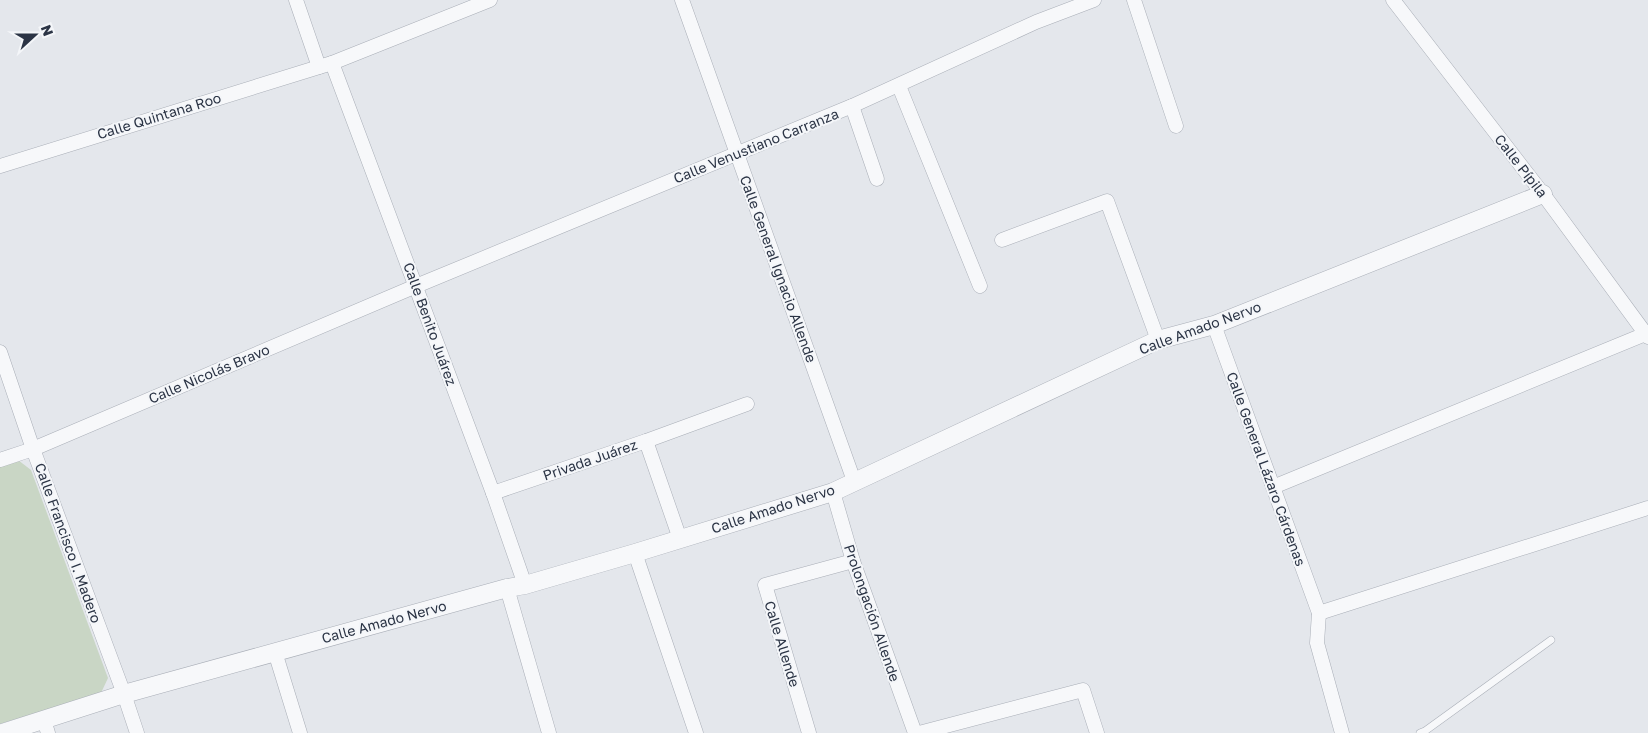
<svg xmlns="http://www.w3.org/2000/svg" width="1648" height="733" font-family="'Golos Text',sans-serif">
	<style>
		.green { fill: #c9d6c5 }
		.lines { fill: none; stroke-linecap: round; stroke-linejoin: round }
		.service-casing { stroke: #a9aeb7; stroke-width: 8 }
		.minor-casing { stroke: #a9aeb7; stroke-width: 15 }
		.tertiary-casing { stroke: #a9aeb7; stroke-width: 19 }
		.service { stroke: #f7f8fa; stroke-width: 7 }
		.minor { stroke: #f7f8fa; stroke-width: 14 }
		.tertiary { stroke: #f7f8fa; stroke-width: 18 }
		.labels { text-anchor: middle; stroke-width: 4; stroke-linejoin: round; paint-order: stroke }
		.street-label { font-size: 14px; fill: #2b3445; stroke: #f4f6f9 }
	</style>
	<rect width="100%" height="100%" fill="#e4e7ec"/>
	<path class="green" d="M18,460L31,470L108,678L101,693L0,724V466Z"/>
	<g class="lines">
		<defs>
			<path id="service" d="M1420,733L1425,731L1551,640"/>
			<g id="minor">
				<path d="M296,0L319,67"/>
				<path d="M682,0L854,481"/>
				<path d="M1134,0L1176,126"/>
				<path d="M1393,0L1543,194L1648,337"/>
				<path d="M332,63L493,493L525,585"/>
				<path d="M899,86L980,286"/>
				<path d="M852,106L877,179"/>
				<path d="M0,166L332,63L490,0"/>
				<path d="M1002,240L1107,201L1158,340"/>
				<path d="M1214,325L1319,613L1317,643L1342,733"/>
				<path d="M0,352L33,449L124,694L137,733"/>
				<path d="M646,441L680,539"/>
				<path d="M0,460L33,449L416,286L852,106L1036,22L1094,0"/>
				<path d="M1273,487L1648,333"/>
				<path d="M833,492L853,561L915,733"/>
				<path d="M493,493L646,441L747,404"/>
				<path d="M635,553L696,733"/>
				<path d="M507,588L549,733"/>
				<path d="M1319,613L1648,508"/>
				<path d="M275,652L300,733"/>
				<path d="M44,720L48,733"/>
				<path d="M809,733L765,585L853,561"/>
				<path d="M919,733L1083,690L1097,733"/>
			</g>
			<path id="tertiary" d="M2,733L124,694L507,588L525,585L635,553L833,492L1158,340L1214,325L1543,194"/>
		</defs>
		<use href="#service" class="service-casing"/>
		<use href="#minor" class="minor-casing"/>
		<use href="#tertiary" class="tertiary-casing"/>
		<use href="#service" class="service"/>
		<use href="#minor" class="minor"/>
		<use href="#tertiary" class="tertiary"/>
	</g>
	<g class="labels">
		<g class="street-label">
			<text transform="translate(159 116) rotate(-17)" y="5">Calle Quintana Roo</text>
			<text transform="translate(756 146) rotate(-22)" y="5">Calle Venustiano Carranza</text>
			<text transform="translate(1521 166) rotate(52)" y="5">Calle Pípila</text>
			<text transform="translate(778 269) rotate(70)" y="5">Calle General Ignacio Allende</text>
			<text transform="translate(430 324) rotate(70)" y="5">Calle Benito Juárez</text>
			<text transform="translate(1200 328) rotate(-20)" y="5">Calle Amado Nervo</text>
			<text transform="translate(209 374) rotate(-23)" y="5">Calle Nicolás Bravo</text>
			<text transform="translate(590 460) rotate(-19)" y="5">Privada Juárez</text>
			<text transform="translate(1266 469) rotate(70)" y="5">Calle General Lázaro Cárdenas</text>
			<text transform="translate(773 509) rotate(-18)" y="5">Calle Amado Nervo</text>
			<text transform="translate(68 543) rotate(70)" y="5">Calle Francisco I. Madero</text>
			<text transform="translate(872 613) rotate(71)" y="5">Prolongación Allende</text>
			<text transform="translate(384 622) rotate(-15)" y="5">Calle Amado Nervo</text>
			<text transform="translate(782 644) rotate(73)" y="5">Calle Allende</text>
		</g>
	</g>
	<g transform="translate(35 35) rotate(69)" stroke="#f4f6f9" stroke-width="4" paint-order="stroke">
	<path d="M0-4L9 19L0 12L-9 19Z" fill="#2b3445"/>
	<text y="-8" font-size="14" font-weight="bold" text-anchor="middle" fill="#2b3445">N</text>
	</g>
</svg>
